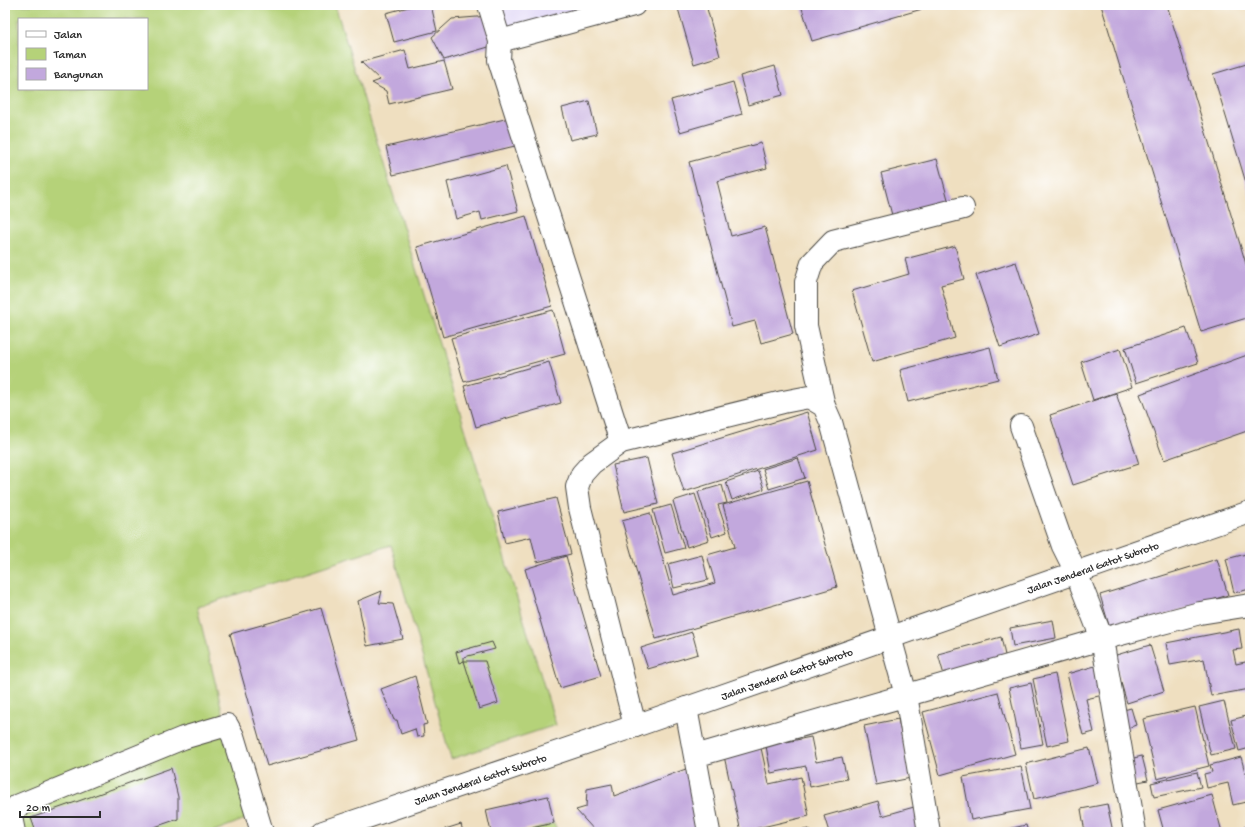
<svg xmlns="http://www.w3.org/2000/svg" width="1255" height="837" font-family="'Gochi Hand',sans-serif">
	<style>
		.built { fill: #dfd5f5 }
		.green { fill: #b5d279; stroke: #707e52; fill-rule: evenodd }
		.building { fill: #c2a8dd }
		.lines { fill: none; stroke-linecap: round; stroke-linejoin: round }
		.minor-casing { stroke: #484641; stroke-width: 24 }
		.highway-casing { stroke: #484641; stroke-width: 24 }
		.minor { stroke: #fff; stroke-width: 22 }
		.highway { stroke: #fff; stroke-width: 22 }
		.labels { text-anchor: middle; stroke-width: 4; stroke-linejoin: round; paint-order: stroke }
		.street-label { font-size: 11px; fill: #2b2b2b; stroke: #fff }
	</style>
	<rect width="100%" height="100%" fill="#fff"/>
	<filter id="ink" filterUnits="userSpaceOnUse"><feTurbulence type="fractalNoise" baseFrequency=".025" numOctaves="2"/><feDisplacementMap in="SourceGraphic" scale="8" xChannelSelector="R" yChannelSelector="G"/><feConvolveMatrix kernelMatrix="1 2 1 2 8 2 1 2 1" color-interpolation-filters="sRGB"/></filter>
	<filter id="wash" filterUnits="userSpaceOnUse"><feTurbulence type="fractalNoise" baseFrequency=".012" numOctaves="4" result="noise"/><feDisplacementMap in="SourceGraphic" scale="16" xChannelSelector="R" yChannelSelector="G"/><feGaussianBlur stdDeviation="0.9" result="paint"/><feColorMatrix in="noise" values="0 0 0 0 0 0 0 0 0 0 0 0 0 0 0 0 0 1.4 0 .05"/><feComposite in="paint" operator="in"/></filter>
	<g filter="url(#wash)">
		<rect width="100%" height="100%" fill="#efdfc0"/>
		<path class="built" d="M 488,5 L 622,5 L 500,41 Z"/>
		<path class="green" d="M 5,5 L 335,5 L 556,725 L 451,759 L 391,545 L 197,607 L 248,818 L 212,832 L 5,832 ZM 19,19 L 147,19 L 147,89 L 19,89 Z
			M 554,823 L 558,832 L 528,832 Z"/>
		<g id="blocks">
			<path class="building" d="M 416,5 L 431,5 L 437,31 L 394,42 L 386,13 Z
				M 677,5 L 706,5 L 720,56 L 694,64 Z
				M 801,5 L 921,5 L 922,9 L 812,41 Z
				M 1101,5 L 1167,5 L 1250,277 L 1250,317 L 1201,332 Z
				M 489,16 L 492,46 L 444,60 L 432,37 L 452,19 Z
				M 405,50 L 410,69 L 444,61 L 452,89 L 389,104 L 386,91 L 372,83 L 380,80 L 361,62 Z
				M 1250,63 L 1250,196 L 1213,74 Z
				M 775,66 L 783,95 L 748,105 L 740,76 Z
				M 733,82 L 742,114 L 680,132 L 671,100 Z
				M 589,101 L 597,134 L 570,140 L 562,108 Z
				M 509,118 L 515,146 L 393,175 L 386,147 Z
				M 761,143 L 767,168 L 717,181 L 731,236 L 765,227 L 793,334 L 761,343 L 755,321 L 732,327 L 689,162 Z
				M 937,159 L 949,203 L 893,219 L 881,173 Z
				M 506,166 L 518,211 L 482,220 L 480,212 L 456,219 L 447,182 Z
				M 526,216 L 552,306 L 443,337 L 417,247 Z
				M 955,246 L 964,279 L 941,285 L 955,338 L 872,362 L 852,291 L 909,274 L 905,259 Z
				M 1016,262 L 1039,334 L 1000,347 L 976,275 Z
				M 553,310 L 565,354 L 464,382 L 451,338 Z
				M 1186,328 L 1198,363 L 1136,383 L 1125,348 Z
				M 990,347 L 998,379 L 908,402 L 900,370 Z
				M 1120,349 L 1132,387 L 1093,400 L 1081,362 Z
				M 1250,354 L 1250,430 L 1164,460 L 1140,394 Z
				M 549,362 L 561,403 L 476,427 L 464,386 Z
				M 1116,393 L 1139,464 L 1073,485 L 1050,415 Z
				M 807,412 L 818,450 L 684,492 L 672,453 Z
				M 647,458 L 658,504 L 624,512 L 613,465 Z
				M 798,458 L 805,478 L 769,489 L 763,469 Z
				M 758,471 L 764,489 L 732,500 L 726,482 Z
				M 807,481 L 837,587 L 656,639 L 622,521 L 650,513 L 673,595 L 715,583 L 707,555 L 735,547 L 723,505 Z
				M 722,485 L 727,503 L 718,505 L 727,532 L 712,537 L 698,492 Z
				M 695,494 L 709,540 L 687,547 L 673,501 Z
				M 556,498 L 571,554 L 537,562 L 531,537 L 505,543 L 498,512 Z
				M 671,505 L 684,548 L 665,553 L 653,510 Z
				M 1250,553 L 1250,589 L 1234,593 L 1226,559 Z
				M 702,555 L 708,580 L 674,588 L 668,564 Z
				M 566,556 L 601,676 L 560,688 L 525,569 Z
				M 1217,559 L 1228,595 L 1111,632 L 1100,595 Z
				M 382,591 L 379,603 L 393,604 L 403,639 L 367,646 L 358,601 Z
				M 321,608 L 359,740 L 267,766 L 230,634 Z
				M 1053,620 L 1056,638 L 1013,646 L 1010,628 Z
				M 1239,629 L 1242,649 L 1233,650 L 1236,664 L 1250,661 L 1250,689 L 1211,696 L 1204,659 L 1170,665 L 1166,643 Z
				M 692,632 L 698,654 L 648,669 L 641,648 Z
				M 1001,637 L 1006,660 L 944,675 L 938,654 Z
				M 492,642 L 495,649 L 464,657 L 464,661 L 459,663 L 456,652 Z
				M 1150,645 L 1164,691 L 1127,703 L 1113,656 Z
				M 464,661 L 485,661 L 498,703 L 479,709 Z
				M 1095,666 L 1103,695 L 1086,699 L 1094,732 L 1083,735 L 1067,674 Z
				M 1055,674 L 1069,741 L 1047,746 L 1033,679 Z
				M 415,676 L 427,724 L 423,725 L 424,736 L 417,737 L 415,729 L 401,734 L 397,720 L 394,720 L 381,689 Z
				M 1031,683 L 1043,744 L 1021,748 L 1009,688 Z
				M 998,692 L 1015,754 L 940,775 L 923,712 Z
				M 1224,701 L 1236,749 L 1211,755 L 1199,707 Z
				M 1195,707 L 1209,766 L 1157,779 L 1143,719 Z
				M 1131,708 L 1136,725 L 1125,729 L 1120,711 Z
				M 1250,715 L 1250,748 L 1239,751 L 1231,720 Z
				M 898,719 L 911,778 L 876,785 L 864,726 Z
				M 811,737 L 816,762 L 842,757 L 847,779 L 810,787 L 806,766 L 771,773 L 766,746 Z
				M 761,748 L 769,784 L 801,777 L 809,816 L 741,832 L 724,756 Z
				M 1089,748 L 1098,783 L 1034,799 L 1026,764 Z
				M 1142,756 L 1148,780 L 1133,783 L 1130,759 Z
				M 1241,757 L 1250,792 L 1250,801 L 1233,805 L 1228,783 L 1207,788 L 1204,774 L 1212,772 L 1210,765 Z
				M 1021,766 L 1030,809 L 971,820 L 963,777 Z
				M 691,767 L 698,832 L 596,832 L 576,810 L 586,807 L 587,789 L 612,784 L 614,796 Z
				M 171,768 L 178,797 L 178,819 L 140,832 L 36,832 L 31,818 Z
				M 1197,772 L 1201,787 L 1154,797 L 1151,783 Z
				M 1212,795 L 1222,832 L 1164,832 L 1158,810 Z
				M 548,796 L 554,823 L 514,832 L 491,832 L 486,810 Z
				M 878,801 L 882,816 L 914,807 L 921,832 L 829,832 L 824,816 Z
				M 1107,804 L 1113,832 L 1085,832 L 1081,809 Z
				M 461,824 L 463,832 L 436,832 Z
				M 1026,825 L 1028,832 L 1000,832 L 1000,831 Z
				M 1250,826 L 1250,832 L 1246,832 L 1244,827 Z
				M 809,829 L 810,832 L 796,832 L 796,831 Z"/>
		</g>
	</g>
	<g filter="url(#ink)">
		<use href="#blocks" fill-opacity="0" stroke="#484641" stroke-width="1"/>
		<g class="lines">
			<defs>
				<path id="minor" d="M 489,5 L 500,41 L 499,60 L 621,442
					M 500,41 L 634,5
					M 824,406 L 806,326 L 806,282 L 812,263 L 833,241 L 963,208
					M 1021,426 L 1063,546 L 1076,572 L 1102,639 L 1135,832
					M 686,708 L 709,832
					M 635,726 L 580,508 L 577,487 L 582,474 L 592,463 L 621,442 L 783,402 L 809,397 L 824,406 L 831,422 L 906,695 L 929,832
					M 695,756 L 1102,639 L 1200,613 L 1250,605
					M 14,832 L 11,817 L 17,806 L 183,738 L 227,725 L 233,736 L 262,832"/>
				<g id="highway">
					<path id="s1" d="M 323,832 L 635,726 L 1250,512"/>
				</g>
			</defs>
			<use href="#minor" class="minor-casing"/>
			<use href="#highway" class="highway-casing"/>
			<use href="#minor" class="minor"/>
			<use href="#highway" class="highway"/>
		</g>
	</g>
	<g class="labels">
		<g class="street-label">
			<text dy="4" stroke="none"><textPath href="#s1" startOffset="814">Jalan Jenderal Gatot Subroto</textPath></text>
			<text dy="4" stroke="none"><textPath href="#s1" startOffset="490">Jalan Jenderal Gatot Subroto</textPath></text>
			<text dy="4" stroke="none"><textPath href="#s1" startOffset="166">Jalan Jenderal Gatot Subroto</textPath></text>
		</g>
	</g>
	<rect width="1255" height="837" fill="none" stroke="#fff" stroke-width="20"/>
	<rect x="18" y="18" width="130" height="72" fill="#ffffff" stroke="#aaaaaa"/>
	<rect x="26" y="31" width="20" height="6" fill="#ffffff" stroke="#aaaaaa"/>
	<text x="54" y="38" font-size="12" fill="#2b2b2b">Jalan</text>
	<rect x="26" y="48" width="20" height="12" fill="#b5d279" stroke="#aaaaaa"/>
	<text x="54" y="58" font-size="12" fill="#2b2b2b">Taman</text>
	<rect x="26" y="68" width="20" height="12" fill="#c2a8dd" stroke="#aaaaaa"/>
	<text x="54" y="78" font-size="12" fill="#2b2b2b">Bangunan</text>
	<path d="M20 811v6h80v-6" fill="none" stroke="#2b2b2b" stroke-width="2"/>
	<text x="26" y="811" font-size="12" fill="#2b2b2b" stroke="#ffffff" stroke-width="3" paint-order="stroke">20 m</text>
</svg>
